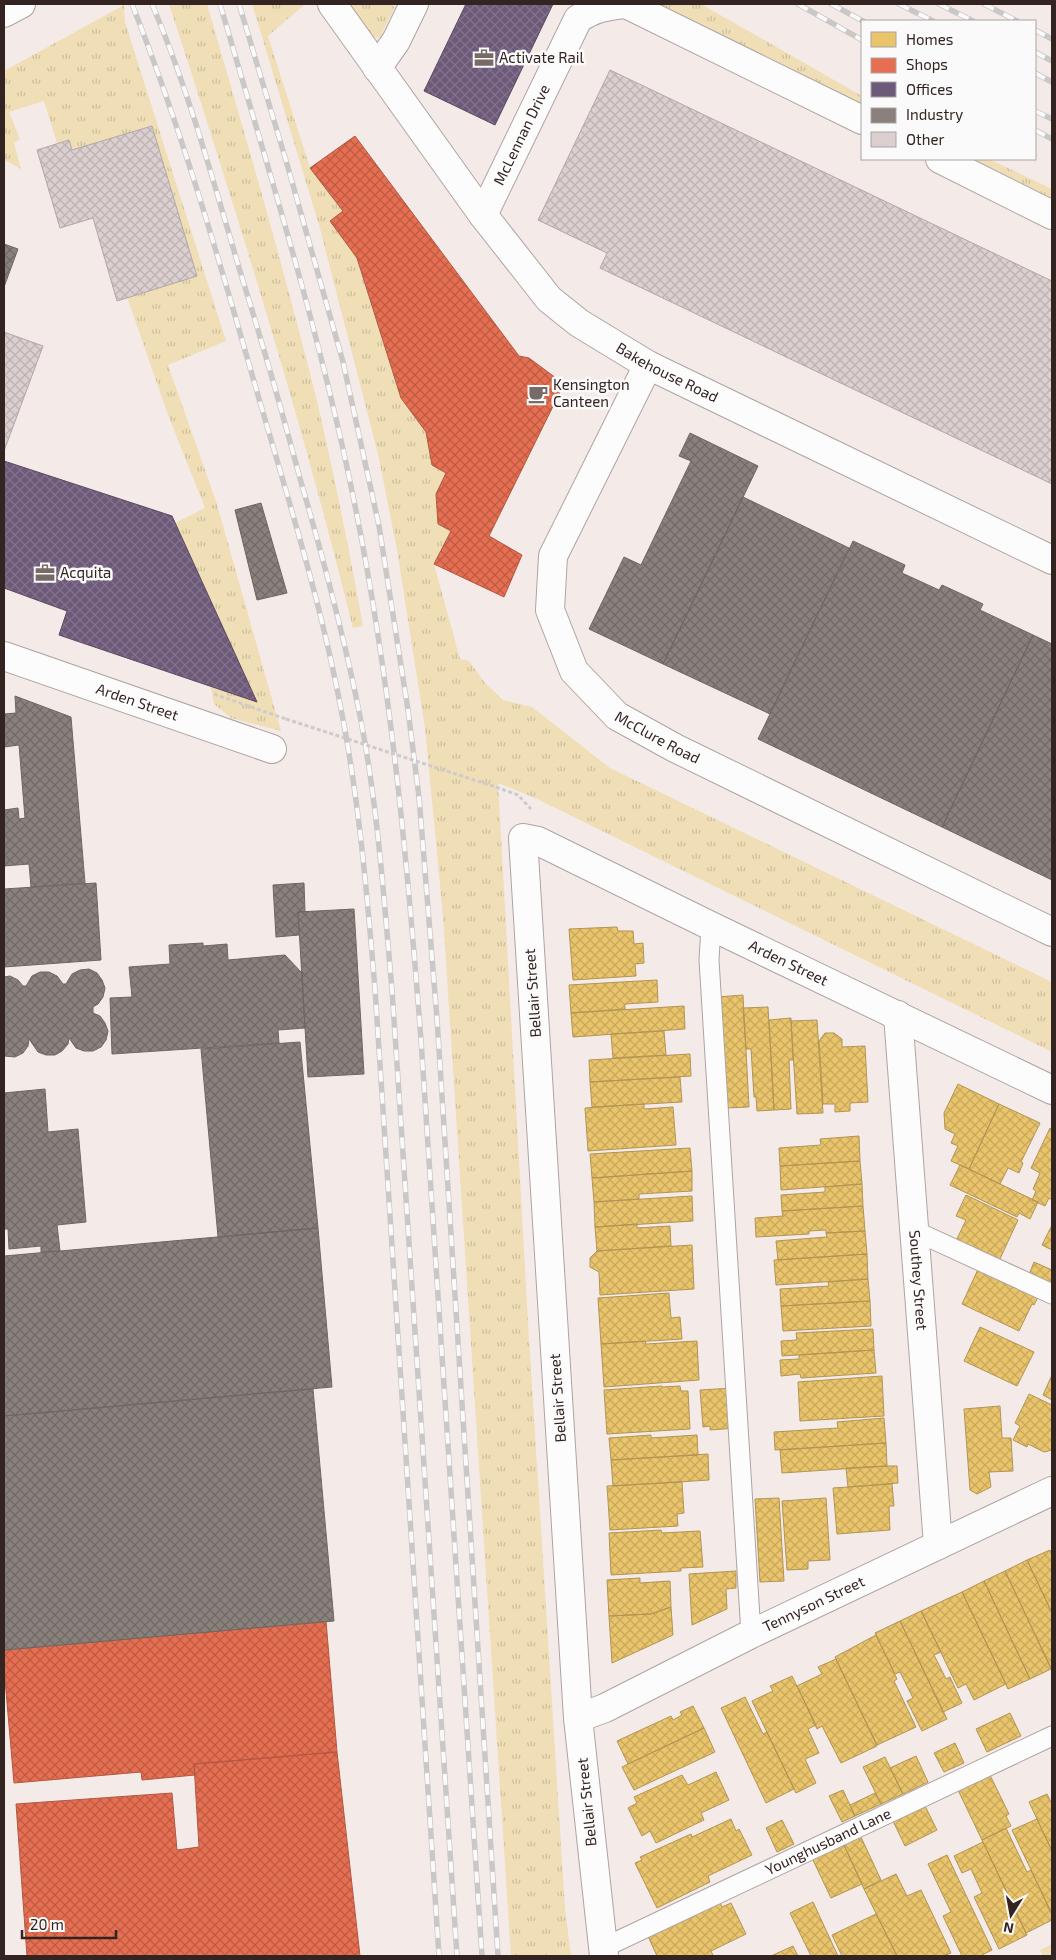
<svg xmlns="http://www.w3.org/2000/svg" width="1056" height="1960" font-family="'Exo 2',sans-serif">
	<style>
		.grass { fill: url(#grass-tufts) }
		.homes { fill: url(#homes-cross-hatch); stroke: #b29454 }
		.shops { fill: url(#shops-cross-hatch); stroke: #b15843 }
		.offices { fill: url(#offices-cross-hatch); stroke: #5c495f }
		.industry { fill: url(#industry-cross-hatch); stroke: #706561 }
		.building { fill: url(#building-cross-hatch); stroke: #b1a7a7 }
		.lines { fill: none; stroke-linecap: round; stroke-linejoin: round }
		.service-casing { stroke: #aea4a1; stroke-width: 21 }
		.minor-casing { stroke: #aea4a1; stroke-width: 30 }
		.tertiary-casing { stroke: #aea4a1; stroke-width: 30 }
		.path { stroke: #d0cbcb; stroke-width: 3; stroke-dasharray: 4 2.5; stroke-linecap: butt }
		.service { stroke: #fdfcfc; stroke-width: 19 }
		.minor { stroke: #fdfcfc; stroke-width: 28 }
		.tertiary { stroke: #fdfcfc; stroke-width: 28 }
		.rail-casing { stroke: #cac7c7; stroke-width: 5.5 }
		.rail { stroke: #fafafa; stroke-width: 4; stroke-dasharray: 11; stroke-linecap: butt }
		.path-bridge { stroke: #d0cbcb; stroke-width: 3; stroke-dasharray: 4 2.5; stroke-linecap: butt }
		.labels { text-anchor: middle; stroke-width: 5; stroke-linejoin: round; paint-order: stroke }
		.poi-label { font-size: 15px; fill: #332421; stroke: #fafafa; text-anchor: start }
		.street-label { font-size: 15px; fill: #332421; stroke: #fafafa }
	</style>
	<defs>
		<pattern id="grass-tufts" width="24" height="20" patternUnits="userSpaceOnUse" patternTransform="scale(1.25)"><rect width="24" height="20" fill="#efdeb6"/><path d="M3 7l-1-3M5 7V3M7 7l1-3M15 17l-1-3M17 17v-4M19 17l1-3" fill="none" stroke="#cdbe9c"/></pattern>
		<pattern id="homes-cross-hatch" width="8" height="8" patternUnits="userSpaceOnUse" patternTransform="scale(1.25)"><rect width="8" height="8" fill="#e9c46a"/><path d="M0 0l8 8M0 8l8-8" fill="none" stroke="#c8a85c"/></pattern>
		<pattern id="shops-cross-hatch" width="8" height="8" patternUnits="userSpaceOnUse" patternTransform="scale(1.25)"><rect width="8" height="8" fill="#e76f51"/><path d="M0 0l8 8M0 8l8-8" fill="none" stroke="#bc5b43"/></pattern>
		<pattern id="offices-cross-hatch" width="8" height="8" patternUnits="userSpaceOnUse" patternTransform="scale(1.25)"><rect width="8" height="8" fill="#6d597a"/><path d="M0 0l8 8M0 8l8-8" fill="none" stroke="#82728a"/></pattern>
		<pattern id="industry-cross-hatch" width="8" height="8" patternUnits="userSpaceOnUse" patternTransform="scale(1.25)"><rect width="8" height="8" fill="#8a817c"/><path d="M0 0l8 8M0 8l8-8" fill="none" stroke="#716965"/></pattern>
		<pattern id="building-cross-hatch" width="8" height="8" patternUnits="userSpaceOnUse" patternTransform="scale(1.25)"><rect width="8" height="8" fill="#dbcfd0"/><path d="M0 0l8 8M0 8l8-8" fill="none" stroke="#bcb2b2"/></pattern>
	</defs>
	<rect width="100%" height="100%" fill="#f4ebe9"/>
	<path class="grass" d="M 169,4 L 207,4 C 245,134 283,265 316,397 C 334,473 349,549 363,626 L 353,628 C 301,417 236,210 169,4 Z
		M 252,4 L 301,4 L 303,6 L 268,36 L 310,168 L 343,211 L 401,398 L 426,432 L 432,465 L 446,473 L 436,494 L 438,524 L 451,531 L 434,564 L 460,659 L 469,661 L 485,683 L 503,700 L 532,707 L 610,768 L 1052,982 L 1052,1052 L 535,798 L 498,783 L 529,1339 L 565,1908 L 571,1956 L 511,1956 L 443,916 L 425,728 L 397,550 L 378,454 L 319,225 Z
		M 343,4 L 389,4 L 395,7 L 380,37 L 369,38 Z
		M 654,4 L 701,4 L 862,96 L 862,108 Z
		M 124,5 L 125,22 L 226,341 L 168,365 L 216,501 L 281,731 L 231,718 L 214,704 L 211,687 L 256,702 L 175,523 L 205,508 L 168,415 L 127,297 L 197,276 L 152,126 L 72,150 L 69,140 L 57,143 L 44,101 L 9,112 L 20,139 L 14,143 L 21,169 L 4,160 L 4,71 Z
		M 967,159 L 989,159 L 1052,189 L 1052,201 Z
		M 1052,1944 L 1052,1956 L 1043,1956 L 1040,1950 Z"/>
	<path class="homes" d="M 617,927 L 618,931 L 633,931 L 634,944 L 643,943 L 644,963 L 635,964 L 636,976 L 573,980 L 569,929 Z
		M 657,980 L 658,1002 L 625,1004 L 625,1009 L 571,1013 L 569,985 Z
		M 743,995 L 749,1107 L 725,1108 L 718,997 Z
		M 684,1006 L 685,1029 L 573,1037 L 571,1013 Z
		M 768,1007 L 774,1110 L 757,1111 L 756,1097 L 754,1097 L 751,1049 L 746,1049 L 743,1008 Z
		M 791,1018 L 793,1060 L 789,1060 L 791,1109 L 774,1110 L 769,1020 Z
		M 817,1020 L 823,1113 L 797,1114 L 791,1021 Z
		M 664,1031 L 666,1055 L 613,1058 L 611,1034 Z
		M 825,1033 L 834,1033 L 842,1039 L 842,1047 L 865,1046 L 868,1102 L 850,1103 L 850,1111 L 835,1112 L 835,1104 L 823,1104 L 819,1041 Z
		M 690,1054 L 691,1076 L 590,1082 L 589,1060 Z
		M 680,1077 L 682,1102 L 592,1107 L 590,1082 Z
		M 958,1084 L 999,1104 L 969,1169 L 951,1161 L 958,1146 L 951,1143 L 955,1134 L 945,1129 L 944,1113 Z
		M 644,1104 L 644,1109 L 673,1107 L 676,1145 L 588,1151 L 585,1108 Z
		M 999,1104 L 1040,1123 L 1021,1162 L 1023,1163 L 1019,1173 L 1008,1168 L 1000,1184 L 969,1169 Z
		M 1050,1128 L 1052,1130 L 1052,1200 L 1049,1198 L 1045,1206 L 1032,1200 L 1036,1191 L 1033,1189 L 1040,1173 L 1031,1168 Z
		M 859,1136 L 860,1161 L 780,1166 L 779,1148 L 821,1145 L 820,1139 Z
		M 690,1148 L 692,1171 L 592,1178 L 590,1154 Z
		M 860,1161 L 862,1184 L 781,1190 L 780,1166 Z
		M 960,1165 L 1038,1202 L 1030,1219 L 1019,1213 L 1017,1217 L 950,1185 Z
		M 692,1171 L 692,1191 L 639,1194 L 639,1199 L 594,1202 L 592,1178 Z
		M 862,1184 L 863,1206 L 782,1211 L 781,1195 L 825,1192 L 825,1187 Z
		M 966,1195 L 1018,1220 L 998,1263 L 955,1243 L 966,1220 L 956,1216 Z
		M 692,1196 L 693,1221 L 595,1227 L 594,1202 Z
		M 863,1206 L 865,1231 L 826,1233 L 826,1230 L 809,1231 L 809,1234 L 756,1237 L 755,1218 L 783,1216 L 782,1211 Z
		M 637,1224 L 637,1228 L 670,1226 L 671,1246 L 597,1251 L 595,1227 Z
		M 1052,1225 L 1052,1250 L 1042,1245 Z
		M 865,1231 L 867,1254 L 778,1260 L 776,1241 L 827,1237 L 826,1233 Z
		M 692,1245 L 694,1289 L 600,1295 L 599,1272 L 590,1267 L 590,1258 L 597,1251 Z
		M 867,1254 L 868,1279 L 776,1285 L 774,1260 Z
		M 1034,1262 L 1052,1270 L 1052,1280 L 1049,1287 L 1028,1277 Z
		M 980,1265 L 1040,1293 L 1034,1305 L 1032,1304 L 1019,1331 L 962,1304 Z
		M 868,1279 L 870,1301 L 781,1306 L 780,1289 L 829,1286 L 828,1282 Z
		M 669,1293 L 671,1318 L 680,1317 L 682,1339 L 601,1344 L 598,1298 Z
		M 870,1301 L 871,1326 L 783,1331 L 781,1306 Z
		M 980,1327 L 1034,1352 L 1017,1386 L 964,1361 Z
		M 873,1329 L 874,1350 L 782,1356 L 781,1341 L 797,1340 L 796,1333 Z
		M 645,1341 L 646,1344 L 697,1341 L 699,1380 L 604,1387 L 601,1344 Z
		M 874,1350 L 876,1373 L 801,1378 L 800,1374 L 781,1376 L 780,1360 L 799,1359 L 799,1355 Z
		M 1052,1375 L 1052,1400 L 1043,1395 Z
		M 882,1376 L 884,1416 L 800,1421 L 798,1382 Z
		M 662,1386 L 662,1387 L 680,1386 L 681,1391 L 688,1391 L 690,1429 L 607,1434 L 604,1390 Z
		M 733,1388 L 736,1428 L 710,1430 L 710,1426 L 703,1427 L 700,1390 Z
		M 1029,1394 L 1052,1405 L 1052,1450 L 1044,1452 L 1028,1444 L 1027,1447 L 1013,1440 L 1020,1426 L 1015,1423 Z
		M 1000,1406 L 1002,1438 L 1011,1438 L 1013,1471 L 989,1472 L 991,1487 L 977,1494 L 970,1490 L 964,1409 Z
		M 884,1418 L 886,1443 L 775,1450 L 774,1432 L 838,1428 L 837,1422 Z
		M 651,1435 L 651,1438 L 697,1435 L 698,1455 L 611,1460 L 609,1438 Z
		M 886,1443 L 887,1466 L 782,1473 L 780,1450 Z
		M 708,1454 L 709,1480 L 613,1486 L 611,1460 Z
		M 887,1466 L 897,1466 L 898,1483 L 848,1487 L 846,1468 Z
		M 682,1482 L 684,1513 L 677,1514 L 678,1526 L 610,1530 L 607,1486 Z
		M 892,1484 L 894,1506 L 889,1506 L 890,1530 L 837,1534 L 833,1488 Z
		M 779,1498 L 784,1581 L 760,1582 L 755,1499 Z
		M 826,1498 L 830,1560 L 808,1561 L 808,1569 L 787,1570 L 782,1501 Z
		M 661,1530 L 662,1533 L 700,1531 L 703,1567 L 681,1568 L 681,1571 L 611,1575 L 609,1533 Z
		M 1050,1550 L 1052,1556 L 1052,1613 L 1027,1560 Z
		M 1027,1560 L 1052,1613 L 1052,1670 L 1005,1571 Z
		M 736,1571 L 736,1588 L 726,1589 L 727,1609 L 692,1625 L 689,1574 Z
		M 1005,1571 L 1051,1669 L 1030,1679 L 984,1581 Z
		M 640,1578 L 640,1583 L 670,1581 L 671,1607 L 651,1614 L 609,1616 L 607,1580 Z
		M 984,1581 L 1030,1679 L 1008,1689 L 962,1592 Z
		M 962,1592 L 1006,1684 L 974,1700 L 966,1684 L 958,1688 L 921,1611 Z
		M 671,1607 L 673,1635 L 612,1663 L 609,1616 L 651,1614 Z
		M 921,1611 L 941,1652 L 934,1655 L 946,1679 L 950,1677 L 962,1703 L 943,1712 L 900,1621 Z
		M 900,1621 L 947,1719 L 922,1731 L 907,1701 L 913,1698 L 900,1672 L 895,1674 L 875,1633 Z
		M 876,1635 L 897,1679 L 894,1681 L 916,1727 L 877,1745 L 835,1657 Z
		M 836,1659 L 877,1746 L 841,1763 L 822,1726 L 817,1729 L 797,1686 L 822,1674 L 818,1667 Z
		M 792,1676 L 816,1725 L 808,1729 L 819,1753 L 805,1759 L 816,1783 L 796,1793 L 752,1701 L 773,1691 L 770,1686 Z
		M 745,1697 L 763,1734 L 767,1732 L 794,1789 L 766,1803 L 721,1708 Z
		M 693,1706 L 704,1728 L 628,1764 L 617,1741 L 671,1716 L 673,1720 L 682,1715 L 680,1712 Z
		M 1010,1713 L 1021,1736 L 987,1752 L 976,1729 Z
		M 704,1728 L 715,1752 L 634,1790 L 622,1767 Z
		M 955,1743 L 964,1763 L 944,1772 L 934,1753 Z
		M 916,1756 L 928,1782 L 903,1794 L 890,1768 Z
		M 885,1757 L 903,1794 L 881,1804 L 863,1767 Z
		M 716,1772 L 729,1800 L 701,1813 L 704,1820 L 656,1843 L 650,1831 L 642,1836 L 628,1808 L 637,1803 L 634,1797 L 682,1775 L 688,1785 Z
		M 989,1773 L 1009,1814 L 1006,1816 L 1011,1826 L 982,1840 L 957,1788 Z
		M 843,1790 L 855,1816 L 842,1822 L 829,1796 Z
		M 875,1793 L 881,1804 L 855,1816 L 850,1805 Z
		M 1047,1794 L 1052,1804 L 1052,1851 L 1029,1802 Z
		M 924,1804 L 937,1830 L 905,1846 L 892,1819 Z
		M 731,1819 L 736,1831 L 739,1829 L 752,1855 L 708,1876 L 710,1882 L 657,1908 L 635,1863 L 642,1860 L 640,1857 L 691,1834 L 692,1837 Z
		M 1037,1819 L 1052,1851 L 1052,1914 L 1012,1830 Z
		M 782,1820 L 794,1844 L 777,1852 L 766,1828 Z
		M 1006,1828 L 1027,1872 L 1031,1870 L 1052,1915 L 1052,1920 L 1026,1933 L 982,1840 Z
		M 860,1835 L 881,1880 L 864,1889 L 843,1843 Z
		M 983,1842 L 1027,1935 L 999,1949 L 974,1897 L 982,1893 L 971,1869 L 962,1873 L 954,1856 Z
		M 843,1843 L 862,1884 L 831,1898 L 812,1858 Z
		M 947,1855 L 992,1950 L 980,1956 L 962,1956 L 943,1916 L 951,1912 L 928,1864 Z
		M 896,1874 L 907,1896 L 921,1890 L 951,1953 L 943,1956 L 897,1956 L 864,1889 Z
		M 719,1900 L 722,1907 L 731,1903 L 746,1934 L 711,1951 L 713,1955 L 711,1956 L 657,1956 L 647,1934 Z
		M 813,1902 L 838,1956 L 811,1956 L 790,1913 Z
		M 876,1914 L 897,1956 L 842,1956 L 832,1935 Z
		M 793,1946 L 798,1956 L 771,1956 Z"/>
	<path class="shops" d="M 355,136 L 519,356 L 529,358 L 564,384 L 489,536 L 522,555 L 504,597 L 434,564 L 451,531 L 438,524 L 436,494 L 446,473 L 432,465 L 426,432 L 401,398 L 357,258 L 330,221 L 343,211 L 310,168 Z
		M 326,1621 L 337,1752 L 194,1764 L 195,1775 L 142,1780 L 141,1772 L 14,1783 L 4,1668 L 4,1650 Z
		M 337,1752 L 360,1956 L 27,1956 L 16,1804 L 172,1793 L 177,1850 L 199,1847 L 194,1764 Z"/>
	<path class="offices" d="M 466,4 L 553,4 L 495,125 L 424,91 Z
		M 4,461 L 172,516 L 257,702 L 59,635 L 67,611 L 4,588 Z"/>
	<path class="industry" d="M 4,244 L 18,249 L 4,287 Z
		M 690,433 L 758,466 L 663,664 L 589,629 L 624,557 L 641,565 L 691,461 L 679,456 Z
		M 743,497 L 849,548 L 770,714 L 663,664 Z
		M 261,503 L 287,593 L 257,600 L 235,510 Z
		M 853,541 L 905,565 L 902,573 L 939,590 L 942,585 L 983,604 L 980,610 L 1033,635 L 942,827 L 758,739 Z
		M 1033,635 L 1052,644 L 1052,880 L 942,827 Z
		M 15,696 L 71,717 L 85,883 L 31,887 L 29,864 L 4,866 L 4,810 L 18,808 L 19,819 L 25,818 L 19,745 L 4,747 L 4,714 L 16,713 Z
		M 96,883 L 101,960 L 4,967 L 4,889 Z
		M 304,883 L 305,912 L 298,912 L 299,935 L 276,937 L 273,885 Z
		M 354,909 L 364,1074 L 308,1077 L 298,912 Z
		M 203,943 L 203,946 L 227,944 L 228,960 L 285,955 L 302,973 L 305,1028 L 278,1030 L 279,1043 L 112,1054 L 110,998 L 132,997 L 129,967 L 170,964 L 169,945 Z
		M 89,969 L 97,973 L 102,980 L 105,988 L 103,997 L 98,1004 L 93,1007 L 93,1013 L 100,1016 L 105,1023 L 108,1031 L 106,1040 L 101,1047 L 93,1051 L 84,1051 L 76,1048 L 69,1038 L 68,1044 L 62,1051 L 55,1055 L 46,1055 L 38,1052 L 29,1039 L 28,1046 L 23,1053 L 15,1057 L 4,1056 L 4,977 L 10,976 L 18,980 L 23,986 L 26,986 L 32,976 L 40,972 L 49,972 L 57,976 L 63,984 L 66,984 L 72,974 L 80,970 Z
		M 300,1042 L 318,1228 L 218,1237 L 201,1049 Z
		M 45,1089 L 48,1132 L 78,1129 L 86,1222 L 57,1225 L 60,1251 L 41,1252 L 41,1246 L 9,1249 L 8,1229 L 4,1229 L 4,1093 Z
		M 318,1228 L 332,1387 L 4,1416 L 4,1256 Z
		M 313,1389 L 334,1621 L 4,1650 L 4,1416 Z"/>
	<path class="building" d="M 610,70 L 1052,281 L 1052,484 L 600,268 L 607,253 L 538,220 Z
		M 152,126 L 197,276 L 117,301 L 93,218 L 60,228 L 37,150 L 69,140 L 72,150 Z
		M 4,332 L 43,346 L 4,451 Z"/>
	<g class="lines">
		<defs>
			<g id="service">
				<path d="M 711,926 L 709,960 L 751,1634"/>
				<path d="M 913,1230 L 1052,1294"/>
				<path id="s1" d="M 603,1948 L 1052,1736"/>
			</g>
			<g id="minor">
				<path id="s2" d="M 332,4 L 483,215 L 549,299 L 579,323 L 648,365 L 1052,560"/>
				<path d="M 626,4 L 862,120"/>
				<path d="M 377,68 L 396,41 L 414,4"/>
				<path d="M 940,159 L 1052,215"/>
				<path id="s3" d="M 483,215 L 578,19 C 594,8 606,6 625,4"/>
				<path id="s4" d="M 648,365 L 553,556 L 550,610 L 574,671 L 617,716 L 675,748 L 1052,932"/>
				<path id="s5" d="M 4,656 L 272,749"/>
				<path id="s6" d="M 898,1015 L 938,1545"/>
				<path id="s7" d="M 578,1718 L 605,1708 L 751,1634 L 1052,1491"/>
				<path id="s8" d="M 604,1956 L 578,1718 L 523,838 L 538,841 L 711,926 L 1052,1090"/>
			</g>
			<path id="tertiary" d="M 4,13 L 21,4"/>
		</defs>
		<use href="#service" class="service-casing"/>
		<use href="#minor" class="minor-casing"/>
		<use href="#tertiary" class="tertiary-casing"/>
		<path class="path" d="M 214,694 L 286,719
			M 496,787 L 518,795 L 531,809"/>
		<use href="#service" class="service"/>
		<use href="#minor" class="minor"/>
		<use href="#tertiary" class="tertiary"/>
		<defs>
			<path id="rail" d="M 132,4 C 180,126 217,252 253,378 C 284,486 319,594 340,704 C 359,798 367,894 375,989 L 439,1956
				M 152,4 C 190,93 215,188 243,281 C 264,348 283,415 301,482 C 324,561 345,640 361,721 C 378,809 384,900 392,990 L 457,1956
				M 220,4 C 267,165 318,326 352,491 C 390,673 407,856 421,1040 L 482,1956
				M 239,4 L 287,164 L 343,362 L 379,526 L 408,710 L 419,797 L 437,1019 L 498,1956
				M 798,4 L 862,40
				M 831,4 L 863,21
				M 899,4 L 933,21
				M 939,4 L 973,21
				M 984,4 L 1017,21
				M 1035,30 L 1052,39
				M 1035,52 L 1052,61
				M 1035,73 L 1052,82
				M 1035,111 L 1052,119
				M 1035,130 L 1052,139"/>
		</defs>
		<use href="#rail" class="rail-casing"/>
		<use href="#rail" class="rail"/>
		<path class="path-bridge" d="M 286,719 L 496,787"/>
	</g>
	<defs>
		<symbol id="office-bare" viewBox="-9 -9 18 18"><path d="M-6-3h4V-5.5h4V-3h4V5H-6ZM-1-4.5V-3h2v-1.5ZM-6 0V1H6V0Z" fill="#776a67" stroke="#fafafa" stroke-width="2.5" paint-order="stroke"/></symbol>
		<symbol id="cafe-bare" viewBox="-9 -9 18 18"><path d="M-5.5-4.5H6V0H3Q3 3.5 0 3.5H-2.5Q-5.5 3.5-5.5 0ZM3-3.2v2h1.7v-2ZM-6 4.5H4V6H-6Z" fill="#776a67" stroke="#fafafa" stroke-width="2.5" paint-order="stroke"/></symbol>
	</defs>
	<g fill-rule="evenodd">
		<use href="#office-bare" x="470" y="44" width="28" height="28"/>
		<use href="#cafe-bare" x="524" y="380" width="28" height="28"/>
		<use href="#office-bare" x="31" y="559" width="28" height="28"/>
	</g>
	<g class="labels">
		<g class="poi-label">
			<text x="499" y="63">Activate Rail</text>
			<text x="553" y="390">Kensington<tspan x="553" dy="17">Canteen</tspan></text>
			<text x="60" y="578">Acquita</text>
		</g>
		<g class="street-label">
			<text dy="5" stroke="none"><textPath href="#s3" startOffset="89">McLennan Drive</textPath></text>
			<text dy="5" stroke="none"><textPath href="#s2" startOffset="506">Bakehouse Road</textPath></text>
			<text dy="5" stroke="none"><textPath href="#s5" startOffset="141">Arden Street</textPath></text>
			<text dy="5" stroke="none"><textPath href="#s4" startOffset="441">McClure Road</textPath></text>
			<text dy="5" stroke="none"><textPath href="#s8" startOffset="1415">Arden Street</textPath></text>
			<text transform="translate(533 993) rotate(-94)" y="5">Bellair Street</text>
			<text dy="5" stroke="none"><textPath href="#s6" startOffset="266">Southey Street</textPath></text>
			<text transform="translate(558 1398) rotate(-94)" y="5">Bellair Street</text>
			<text dy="5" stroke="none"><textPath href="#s7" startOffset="262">Tennyson Street</textPath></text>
			<text transform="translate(587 1802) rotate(-96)" y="5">Bellair Street</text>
			<text dy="5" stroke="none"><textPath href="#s1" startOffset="249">Younghusband Lane</textPath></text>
		</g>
	</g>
	<rect width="1056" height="1960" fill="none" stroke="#332421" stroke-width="10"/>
	<rect x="861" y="20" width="175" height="140" fill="#fafafa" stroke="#aaa4a3"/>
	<rect x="871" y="32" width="25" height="15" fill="#e9c46a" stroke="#aaa4a3"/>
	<text x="906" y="45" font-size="15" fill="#332421">Homes</text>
	<rect x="871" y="58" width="25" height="15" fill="#e76f51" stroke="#aaa4a3"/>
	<text x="906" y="70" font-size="15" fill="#332421">Shops</text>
	<rect x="871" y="82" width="25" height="15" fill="#6d597a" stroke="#aaa4a3"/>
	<text x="906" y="95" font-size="15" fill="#332421">Offices</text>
	<rect x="871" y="108" width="25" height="15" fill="#8a817c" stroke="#aaa4a3"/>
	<text x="906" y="120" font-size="15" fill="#332421">Industry</text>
	<rect x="871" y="132" width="25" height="15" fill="#dbcfd0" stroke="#aaa4a3"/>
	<text x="906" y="145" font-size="15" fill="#332421">Other</text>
	<g transform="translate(1011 1915) rotate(191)" stroke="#fafafa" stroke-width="4" paint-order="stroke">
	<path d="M0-4L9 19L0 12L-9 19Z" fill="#332421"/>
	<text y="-8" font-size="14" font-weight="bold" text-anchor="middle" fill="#332421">N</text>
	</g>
	<path d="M22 1930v8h94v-8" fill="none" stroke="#332421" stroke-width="2.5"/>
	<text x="30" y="1930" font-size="15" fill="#332421" stroke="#fafafa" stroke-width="4" paint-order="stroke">20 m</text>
</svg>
